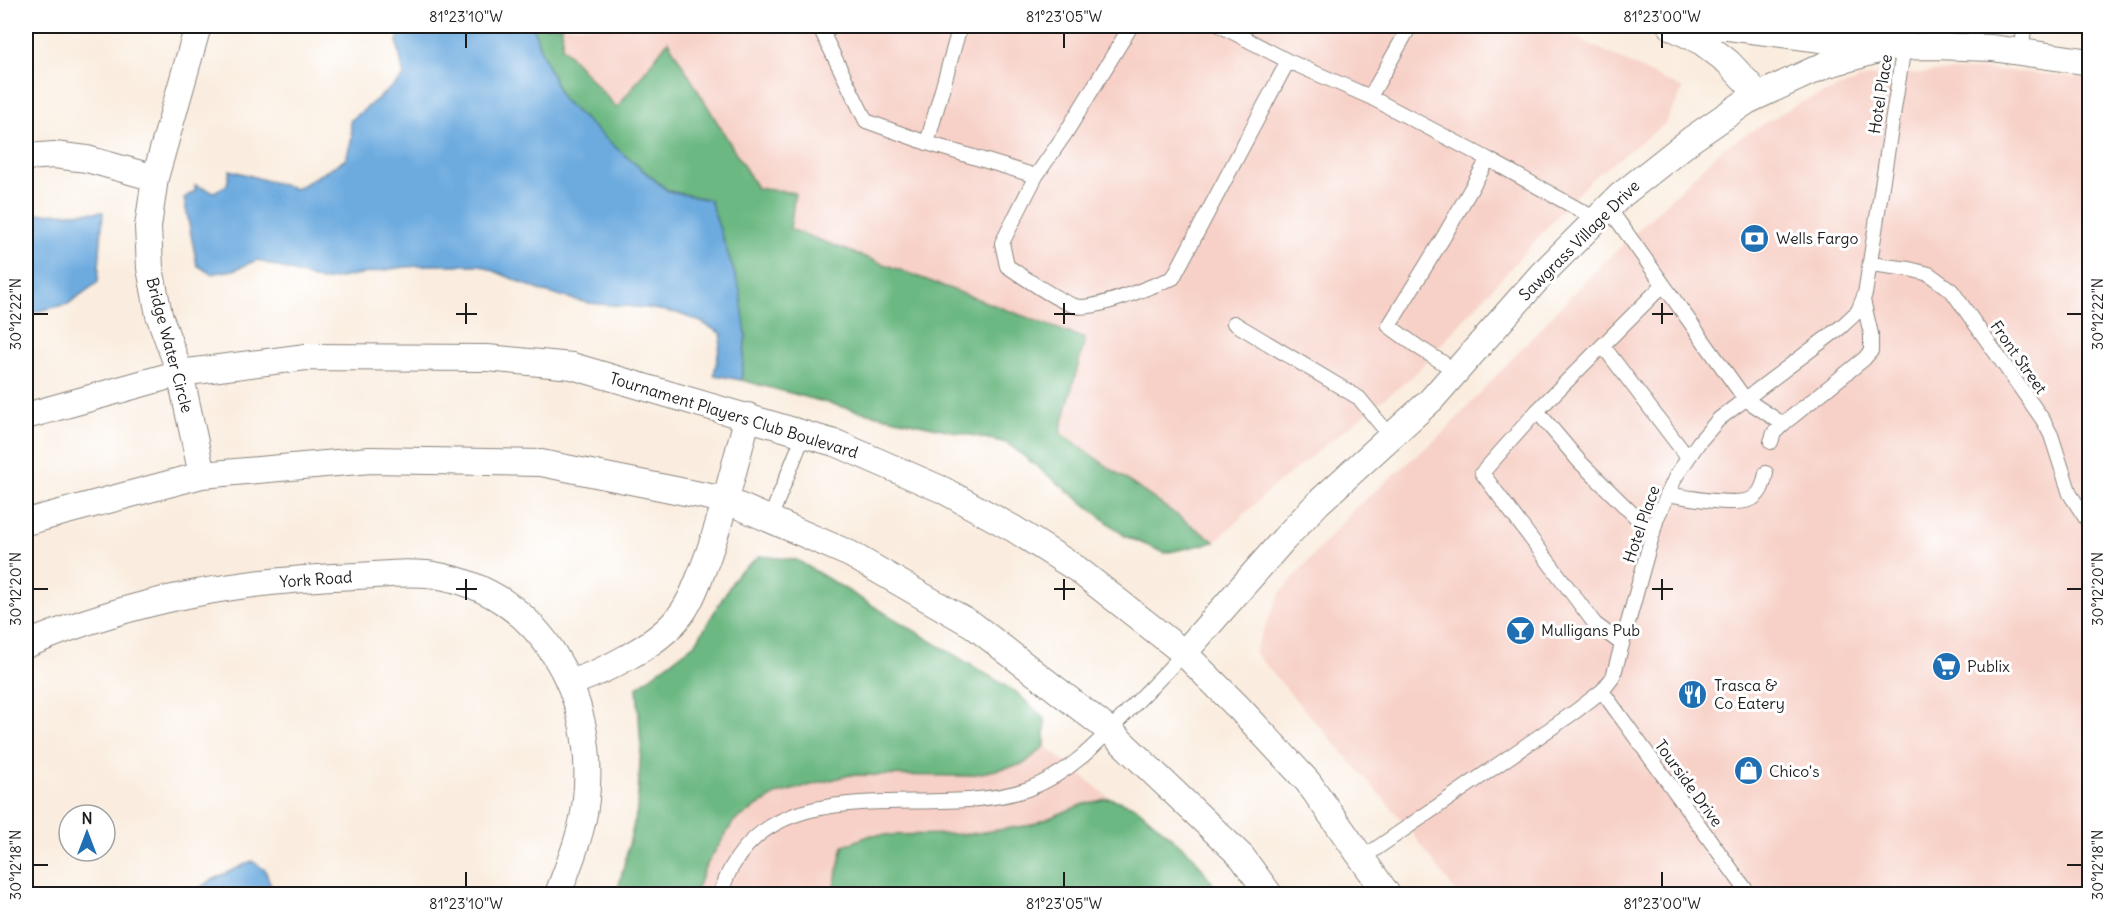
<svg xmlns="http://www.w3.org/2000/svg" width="2115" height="920" font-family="Delius,sans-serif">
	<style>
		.built { fill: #f7d1c7 }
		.forest { fill: #6cb882; stroke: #446a4f; stroke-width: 1.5 }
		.water { fill: #6dabdf; stroke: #44647e; stroke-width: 1.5 }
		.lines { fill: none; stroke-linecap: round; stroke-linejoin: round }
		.service-casing { stroke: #8b847e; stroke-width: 16 }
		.minor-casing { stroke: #8b847e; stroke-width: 28 }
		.service { stroke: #fff; stroke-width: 14 }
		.minor { stroke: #fff; stroke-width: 26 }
		.ticks { fill: none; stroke: #1c1c1c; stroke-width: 2 }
		.labels { text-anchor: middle; stroke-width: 6; stroke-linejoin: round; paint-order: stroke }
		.street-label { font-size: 16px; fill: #1c1c1c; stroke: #fff }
		.poi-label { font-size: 16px; fill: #1c1c1c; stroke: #fff; text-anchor: start }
		.neatline { fill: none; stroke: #1c1c1c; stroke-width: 2 }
		.ticks-label { font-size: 15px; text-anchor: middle; fill: #1c1c1c }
	</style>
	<rect width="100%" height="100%" fill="#fff"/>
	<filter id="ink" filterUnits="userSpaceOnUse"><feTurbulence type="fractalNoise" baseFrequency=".0167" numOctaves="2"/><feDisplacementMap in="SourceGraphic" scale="12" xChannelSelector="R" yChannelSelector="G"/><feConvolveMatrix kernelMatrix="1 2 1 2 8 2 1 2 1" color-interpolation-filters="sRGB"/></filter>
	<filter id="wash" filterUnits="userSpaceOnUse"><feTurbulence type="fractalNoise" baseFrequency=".008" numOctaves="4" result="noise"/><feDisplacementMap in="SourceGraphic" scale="24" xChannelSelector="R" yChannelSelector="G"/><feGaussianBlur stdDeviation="1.35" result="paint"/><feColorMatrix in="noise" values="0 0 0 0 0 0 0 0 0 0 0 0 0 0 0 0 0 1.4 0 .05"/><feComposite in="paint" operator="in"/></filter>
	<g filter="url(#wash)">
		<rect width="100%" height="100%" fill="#faeddf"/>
		<path class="built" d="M 562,26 L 1553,26 L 1683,89 L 1665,124 L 1590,180 L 1413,376 L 1274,486 L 1215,542 L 1060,433 L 1085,339 L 790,229 L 757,189 L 668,42 L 617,108 L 562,47 Z
			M 1984,69 L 2089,78 L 2089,894 L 1457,894 L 1408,827 L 1254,652 L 1280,593 L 1355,508 L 1443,433 L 1578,288 L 1723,148 L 1799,103 L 1870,76 Z
			M 1045,746 L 1110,798 L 1081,805 L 1032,825 L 970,834 L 871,835 L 843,846 L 834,886 L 837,894 L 695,894 L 705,867 L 734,821 L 777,794 L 850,775 L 967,776 L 1024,764 Z"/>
		<path class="forest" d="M 533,26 L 562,26 L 562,47 L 617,108 L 668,41 L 757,188 L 795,193 L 790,229 L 1085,339 L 1060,433 L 1215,542 L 1165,553 L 1125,536 L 1007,443 L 854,410 L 741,380 L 746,335 L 710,200 L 669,191 L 622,153 L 562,99 L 539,46 Z
			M 760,556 L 797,560 L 1016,692 L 1045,719 L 1045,746 L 1024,764 L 967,776 L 850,775 L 777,794 L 734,821 L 705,867 L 695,894 L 617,894 L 637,811 L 641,747 L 637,687 L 696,643 L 737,574 Z
			M 1110,798 L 1136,807 L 1194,857 L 1220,894 L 837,894 L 834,886 L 843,846 L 871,835 L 970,834 L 1032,825 L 1081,805 Z"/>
		<path class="water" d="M 402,26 L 533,26 L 539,46 L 562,99 L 622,153 L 668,191 L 710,200 L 740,290 L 746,335 L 741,380 L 714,375 L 722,334 L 701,322 L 677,313 L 647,308 L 588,303 L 544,292 L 480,265 L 429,265 L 397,268 L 322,281 L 257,260 L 234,270 L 211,274 L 197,265 L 184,198 L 195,191 L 195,185 L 214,192 L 227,185 L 230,170 L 296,189 L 346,159 L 352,138 L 350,121 L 404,77 L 397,41 Z
			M 103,212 L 98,282 L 68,304 L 26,314 L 26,214 Z
			M 252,861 L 265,870 L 274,894 L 190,894 L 212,880 Z"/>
	</g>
	<g filter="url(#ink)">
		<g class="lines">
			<defs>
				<path id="service" d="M 832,26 L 823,34 L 866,121 L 927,143 L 960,26
					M 1131,26 L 1065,134 L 1036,176 L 1002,243 L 1007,266 C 1025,278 1056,300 1075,306 C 1094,312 1153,285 1173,278 L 1288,61
					M 1221,26 L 1288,61 L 1370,97 L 1410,26
					M 2022,52 L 2024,26
					M 1370,97 L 1488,159 L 1596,219
					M 927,143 L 1036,176
					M 1608,207 L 1745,399 L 1783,424 L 1864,359 L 1871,351 L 1871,334 L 1863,300
					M 1870,264 L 1909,269 L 1929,274 L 1952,291 L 2043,420 L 2051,435 L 2070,494 L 2090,525
					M 1234,323 L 1359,398 L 1391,437
					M 1603,346 L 1688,458
					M 1456,371 L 1418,347 L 1389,326 L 1443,238 L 1488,159
					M 1537,411 L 1663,285
					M 1771,442 L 1774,433 L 1783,424
					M 1667,494 C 1687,497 1731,506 1749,500 C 1761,496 1764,483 1766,473
					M 770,519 L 804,434
					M 1622,644 L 1595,624 L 1482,473 L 1537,411 L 1579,461 L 1653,534
					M 1602,691 L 1749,894
					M 1361,859 L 1576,711 L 1603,690 L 1613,677 L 1657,518 L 1676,476 L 1699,442 L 1719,419 L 1841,327 L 1858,311 L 1865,294 L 1904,46
					M 720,894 C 724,885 727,874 733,865 C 789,768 937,821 1028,789 C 1069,774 1098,743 1127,712 C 1146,693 1165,673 1184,653"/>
				<path id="minor" d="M 1672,27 L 1728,27 L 1876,46
					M 1676,29 L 1702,42 L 1728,62 L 1759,95
					M 26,157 L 54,155 L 87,159 L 155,178 L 198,26
					M 155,178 L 148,227 L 150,268 L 159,315 L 180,373 L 202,475
					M 26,416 L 180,373 L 306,357 L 487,358 L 572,366 L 838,444 L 943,490 L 1014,529 L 1077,569 L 1184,653 L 1240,709 L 1308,782 L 1387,894
					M 26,522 L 202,475 L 370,460 L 541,463 L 725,500 L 850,554 L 973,625 L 1110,731 L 1242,857 L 1269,894
					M 26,645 C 134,599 240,580 357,576 C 382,575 409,571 434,575 C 542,592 597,697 586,799 C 583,832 569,864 558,894
					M 1184,653 L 1284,539 L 1318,503 L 1431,400 L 1541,275 L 1620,196 L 1692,139 L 1747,101 L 1825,65 L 1889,47 L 1933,46 L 1992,48 L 2090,62
					M 570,683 C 603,672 656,646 678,618 C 690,604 696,586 703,569 C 722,520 734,467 748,416"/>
			</defs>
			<use href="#service" class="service-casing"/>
			<use href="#minor" class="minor-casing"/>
			<use href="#service" class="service"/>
			<use href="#minor" class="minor"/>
		</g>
	</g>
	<path class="ticks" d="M 466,33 L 466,48M 1064,33 L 1064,48M 1662,33 L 1662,48M 466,303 L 466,324M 1064,303 L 1064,324M 1662,303 L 1662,324M 33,314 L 48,314M 456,314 L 477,314M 1054,314 L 1075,314M 1652,314 L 1673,314M 2067,314 L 2082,314M 466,579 L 466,600M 1064,579 L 1064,600M 1662,579 L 1662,600M 33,589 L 48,589M 456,589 L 477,589M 1054,589 L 1075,589M 1652,589 L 1673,589M 2067,589 L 2082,589M 33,865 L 48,865M 2067,865 L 2082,865M 466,872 L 466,887M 1064,872 L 1064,887M 1662,872 L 1662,887"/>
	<defs>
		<symbol id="bank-disc" viewBox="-11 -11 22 22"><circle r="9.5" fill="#1f6fb2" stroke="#fff"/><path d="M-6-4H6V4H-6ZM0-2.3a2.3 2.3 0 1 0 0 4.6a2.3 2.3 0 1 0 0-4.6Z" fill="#fff"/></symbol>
		<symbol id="bar-disc" viewBox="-11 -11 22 22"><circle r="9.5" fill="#1f6fb2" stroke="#fff"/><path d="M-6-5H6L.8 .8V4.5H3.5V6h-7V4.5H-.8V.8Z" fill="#fff"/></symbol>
		<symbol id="supermarket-disc" viewBox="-11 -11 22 22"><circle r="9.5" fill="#1f6fb2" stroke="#fff"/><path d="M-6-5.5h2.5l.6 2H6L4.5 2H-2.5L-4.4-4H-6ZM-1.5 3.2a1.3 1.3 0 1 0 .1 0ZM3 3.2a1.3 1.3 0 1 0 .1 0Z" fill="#fff"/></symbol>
		<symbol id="restaurant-disc" viewBox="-11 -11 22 22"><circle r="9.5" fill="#1f6fb2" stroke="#fff"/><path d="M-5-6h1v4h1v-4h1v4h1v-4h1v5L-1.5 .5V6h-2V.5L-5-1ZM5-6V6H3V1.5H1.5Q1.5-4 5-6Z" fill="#fff"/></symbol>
		<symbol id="shop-disc" viewBox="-11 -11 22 22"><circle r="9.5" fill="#1f6fb2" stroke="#fff"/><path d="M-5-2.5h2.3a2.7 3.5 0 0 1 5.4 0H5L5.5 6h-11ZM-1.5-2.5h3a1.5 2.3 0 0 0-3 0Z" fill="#fff"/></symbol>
	</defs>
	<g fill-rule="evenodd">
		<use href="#bank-disc" x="1738" y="222" width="33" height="33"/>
		<use href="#bar-disc" x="1504" y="614" width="33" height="33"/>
		<use href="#supermarket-disc" x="1930" y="650" width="33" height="33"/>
		<use href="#restaurant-disc" x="1676" y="678" width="33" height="33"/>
		<use href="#shop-disc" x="1732" y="754" width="33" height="33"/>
	</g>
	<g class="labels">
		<g class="street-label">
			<text transform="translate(1880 94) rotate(-81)" y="6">Hotel Place</text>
			<text transform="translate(1579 240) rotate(-45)" y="6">Sawgrass Village Drive</text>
			<text transform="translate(170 345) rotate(75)" y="6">Bridge Water Circle</text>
			<text transform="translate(2019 357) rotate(55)" y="6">Front Street</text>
			<text transform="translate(734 415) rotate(17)" y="6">Tournament Players Club Boulevard</text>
			<text transform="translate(1641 524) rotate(-71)" y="6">Hotel Place</text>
			<text transform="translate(316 579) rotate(-4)" y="6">York Road</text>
			<text transform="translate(1689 783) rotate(54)" y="6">Tourside Drive</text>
		</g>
		<g class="poi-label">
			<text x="1776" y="244">Wells Fargo</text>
			<text x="1541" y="636">Mulligans Pub</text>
			<text x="1967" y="672">Publix</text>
			<text x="1714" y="691">Trasca &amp;<tspan x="1714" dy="18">Co Eatery</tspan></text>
			<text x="1769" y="777">Chico's</text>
		</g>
	</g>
	<rect width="2115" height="920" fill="none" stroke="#fff" stroke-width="66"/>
	<g transform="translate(87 833)"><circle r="28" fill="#ffffff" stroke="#a4a4a4" stroke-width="1.5"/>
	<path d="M0-4.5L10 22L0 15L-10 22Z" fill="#1f6fb2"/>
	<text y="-9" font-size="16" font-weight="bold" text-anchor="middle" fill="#1c1c1c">N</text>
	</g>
	<rect x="33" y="33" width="2049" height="854" class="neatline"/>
	<g class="ticks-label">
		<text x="466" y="22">81°23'10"W</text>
		<text x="1064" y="22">81°23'05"W</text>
		<text x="1662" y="22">81°23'00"W</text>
		<text transform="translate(16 314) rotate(-90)" y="5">30°12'22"N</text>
		<text transform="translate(2098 314) rotate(-90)" y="5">30°12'22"N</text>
		<text transform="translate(16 589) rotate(-90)" y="5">30°12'20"N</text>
		<text transform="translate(2098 589) rotate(-90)" y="5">30°12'20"N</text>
		<text transform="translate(16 865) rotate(-90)" y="5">30°12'18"N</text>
		<text transform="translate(2098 865) rotate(-90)" y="5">30°12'18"N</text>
		<text x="466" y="909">81°23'10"W</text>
		<text x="1064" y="909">81°23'05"W</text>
		<text x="1662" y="909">81°23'00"W</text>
	</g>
</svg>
